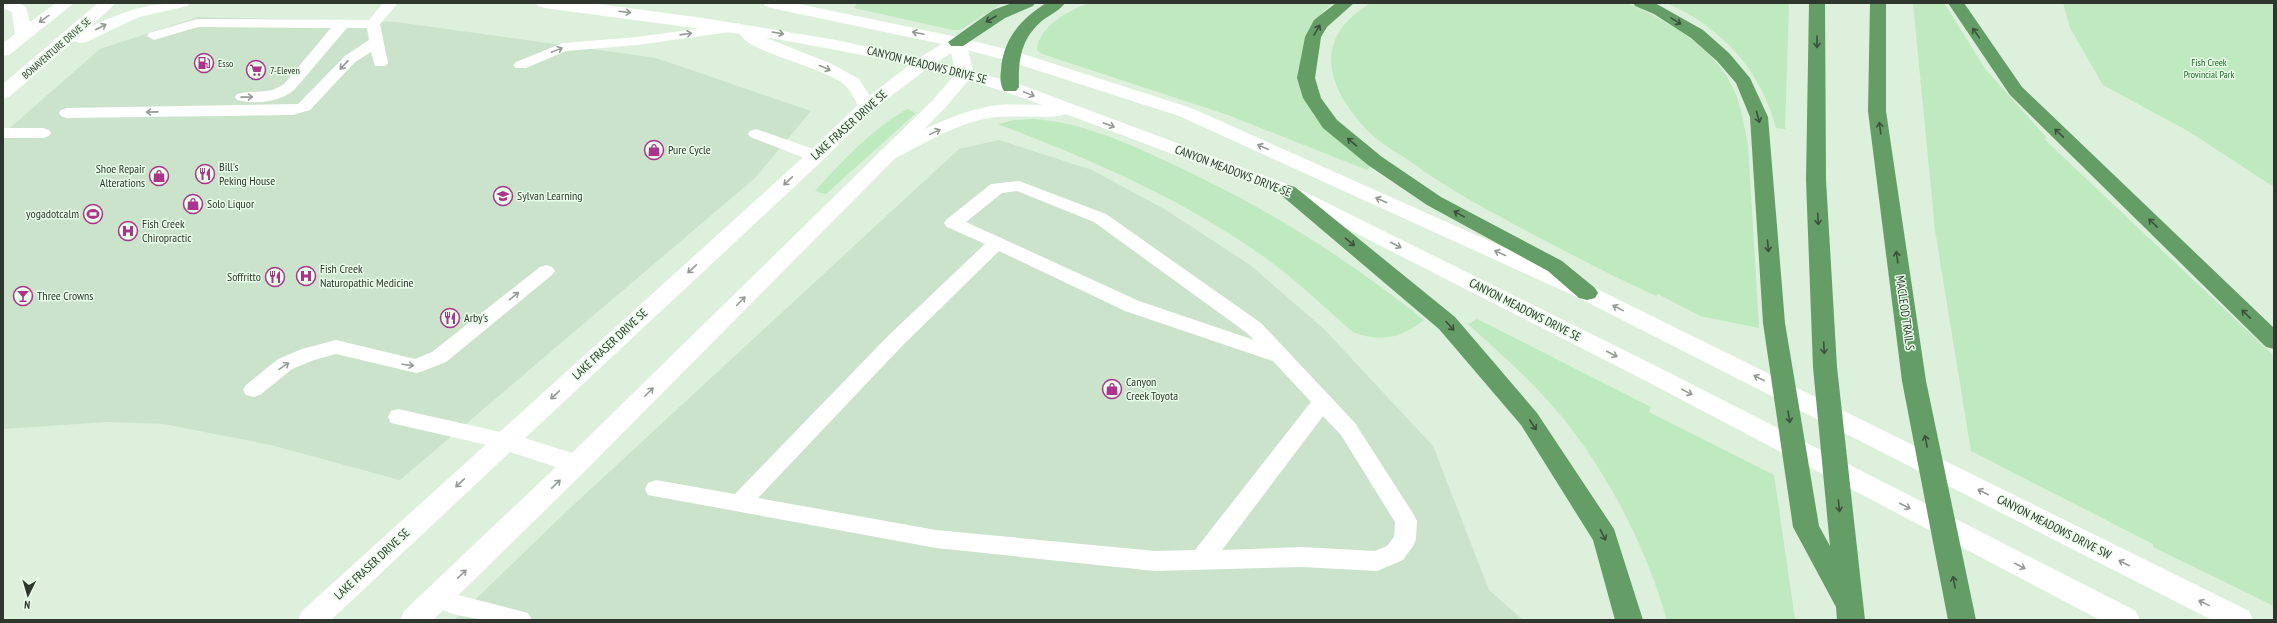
<svg xmlns="http://www.w3.org/2000/svg" width="2277" height="623" font-family="'PT Sans Narrow',sans-serif">
	<style>
		.built { fill: #cae3ca }
		.green { fill: #bfe9be }
		.lines { fill: none; stroke-linecap: round; stroke-linejoin: round }
		.lane { fill: #fff; fill-rule: evenodd }
		.street { fill: #fff; fill-rule: evenodd }
		.secondary { fill: #fff; fill-rule: evenodd }
		.highway { fill: #659d66; fill-rule: evenodd }
		.oneway { stroke: #969a96 }
		.oneway2 { stroke: #3c503c }
		.labels { text-anchor: middle; stroke-width: 3; stroke-linejoin: round; paint-order: stroke }
		.far-street-label { font-size: 10px; fill: #2e362e; stroke: #e9fee9 }
		.far-park-label { font-size: 10px; fill: #1a6320; stroke: #e9fee9 }
		.far-poi-label { font-size: 10px; fill: #2e362e; stroke: #e9fee9; text-anchor: start }
		.street-label { font-size: 12px; fill: #2e362e; stroke: #e9fee9 }
		.poi-label { font-size: 12px; fill: #2e362e; stroke: #e9fee9; text-anchor: start }
	</style>
	<rect width="100%" height="100%" fill="#dcf0db"/>
	<path class="built" d="M 198,17 L 396,22 L 656,58 L 811,111 L 755,178 L 400,480 L 271,445 L 164,424 L 107,422 L 3,429 L 3,134 L 100,49 Z
		M 999,140 L 1092,170 L 1166,210 L 1250,265 L 1324,329 L 1433,446 L 1489,590 L 1523,620 L 454,620 L 566,512 L 959,149 Z"/>
	<path class="green" d="M 857,3 L 1003,3 L 960,30 L 953,30 L 854,8 Z
		M 1090,3 L 1333,3 C 1303,26 1292,64 1309,98 C 1313,105 1321,111 1326,116 C 1342,132 1358,148 1374,164 L 1367,170 L 1228,115 L 1042,54 L 1037,50 C 1038,27 1070,9 1090,3 Z
		M 1371,3 L 1627,3 C 1664,19 1712,46 1731,84 C 1741,102 1744,125 1748,145 L 1759,328 L 1700,316 L 1658,294 L 1656,296 C 1615,277 1576,257 1536,236 C 1494,213 1450,191 1411,162 C 1398,153 1381,144 1369,132 C 1327,89 1310,39 1371,3 Z
		M 1667,3 L 1789,3 L 1785,129 L 1776,128 C 1761,70 1721,27 1667,3 Z
		M 1913,3 L 1944,3 L 1986,70 L 2047,138 L 2044,139 L 2274,356 L 2274,606 L 2153,547 L 2153,544 L 1971,451 L 1935,230 Z
		M 2063,3 L 2274,3 L 2274,187 L 2188,131 L 2103,85 L 2070,28 Z
		M 907,109 L 916,113 L 826,194 L 815,191 C 843,160 871,130 907,109 Z
		M 1033,119 C 1081,122 1127,143 1170,163 C 1263,206 1344,256 1424,320 C 1401,338 1380,343 1353,332 C 1327,310 1302,285 1275,265 C 1191,202 1095,161 998,124 L 1014,120 Z
		M 1477,319 L 1651,407 L 1649,412 L 1774,475 L 1795,620 L 1667,620 C 1644,539 1596,449 1537,389 C 1515,366 1491,345 1468,324 Z"/>
	<g class="lines">
		<path class="lane" d="M 383,3 L 398,3 L 380,24 L 388,63 L 385,66 L 375,66 L 371,52 L 355,62 L 310,110 L 293,115 L 67,118 L 61,116 L 59,113 L 61,110 L 67,108 L 298,104 L 345,56 L 369,40 L 367,28 L 347,28 L 294,90 C 279,102 257,105 237,100 L 235,97 L 237,94 C 256,89 267,96 284,84 L 331,28 L 198,27 L 154,40 L 147,36 L 149,33 L 197,19 L 369,20 Z
			M 739,23 L 746,27 L 744,30 L 637,45 L 566,51 L 526,68 L 516,68 L 513,65 L 516,62 L 563,43 L 637,37 Z
			M 3,128 L 43,128 L 49,130 L 51,133 L 49,136 L 43,138 L 3,138 Z
			M 756,129 L 822,152 L 824,156 L 822,160 L 810,160 L 750,137 L 748,134 L 750,131 Z
			M 1019,181 L 1106,214 L 1261,323 L 1355,423 L 1414,515 L 1417,521 L 1416,539 L 1413,546 L 1403,560 L 1377,571 L 1302,567 L 1155,571 L 936,548 L 648,495 L 645,489 L 648,483 L 656,480 L 735,494 L 888,336 L 985,244 L 947,227 L 944,223 L 947,219 L 991,184 ZM 1017,191 L 1094,222 L 1247,333 L 1254,340 L 1139,301 L 966,222 L 1002,193 ZM 999,251 L 1125,311 L 1273,361 L 1311,402 L 1195,550 L 1155,551 L 936,530 L 758,498 L 902,346 ZM 1323,416 L 1341,435 L 1395,522 L 1394,537 L 1387,546 L 1375,551 L 1302,547 L 1222,550 Z
			M 546,265 L 552,267 L 555,271 L 552,275 L 446,362 L 423,371 L 416,373 L 336,354 L 314,360 L 292,369 L 260,395 L 253,397 L 246,395 L 243,390 L 246,385 L 278,359 L 302,349 L 336,340 L 415,359 L 432,352 L 540,267 Z
			M 398,409 L 505,433 L 512,435 L 516,441 L 512,447 L 505,449 L 391,423 L 388,417 L 391,411 Z
			M 439,586 L 458,595 L 528,613 L 532,620 C 504,620 442,623 427,596 L 431,589 Z"/>
		<path class="street" d="M 957,37 L 963,38 L 966,42 L 974,74 L 945,108 L 585,471 L 433,620 L 400,620 L 404,611 L 556,467 L 510,452 L 331,620 L 298,620 L 302,611 L 809,152 L 861,102 L 916,60 L 951,38 ZM 951,53 L 956,73 L 933,100 L 572,453 L 525,438 L 823,160 L 873,110 L 928,68 Z"/>
		<path class="secondary" d="M 3,3 L 19,3 L 26,7 L 30,22 L 56,3 L 74,3 L 9,55 L 3,56 L 3,43 L 15,34 L 12,12 L 3,8 Z
			M 98,3 L 116,3 L 90,27 C 130,9 146,3 190,3 L 188,6 L 139,17 L 86,42 L 80,43 L 74,41 L 9,97 L 3,98 L 3,84 Z
			M 536,3 L 591,3 L 703,18 L 836,40 L 923,59 L 1016,83 L 1295,187 L 1660,368 L 2136,611 L 2140,620 L 2100,620 L 1644,380 L 1281,195 L 1066,114 C 1052,120 1009,114 990,118 C 957,123 923,144 894,159 L 887,161 L 880,159 L 877,155 L 880,151 C 914,134 949,115 986,107 C 1004,103 1023,105 1042,105 C 953,71 857,53 764,37 L 832,64 L 859,79 L 876,106 L 873,110 L 867,111 L 861,110 C 856,103 852,92 846,86 C 825,67 749,53 740,34 L 544,8 L 538,6 Z
			M 763,3 L 794,3 L 957,37 L 1017,52 L 1191,108 L 1595,288 L 2249,611 L 2253,620 L 2212,620 L 1579,298 L 1179,116 L 1005,60 L 956,47 L 771,8 L 765,6 Z"/>
		<path class="highway" d="M 1012,3 L 1035,3 L 1033,6 L 1005,18 L 963,46 L 951,46 L 948,42 L 993,10 Z
			M 1046,3 L 1065,3 C 1060,10 1050,15 1043,20 C 1021,38 1018,60 1019,87 L 1016,91 L 1004,91 C 1000,85 1000,77 1001,70 C 1003,39 1021,19 1046,3 Z
			M 1336,3 L 1354,3 L 1327,27 L 1321,37 L 1315,78 L 1321,98 L 1337,120 L 1382,157 L 1441,197 L 1562,261 L 1595,288 L 1598,293 L 1595,298 L 1587,300 L 1579,298 L 1548,271 L 1427,205 L 1368,165 L 1323,128 L 1303,98 L 1297,78 L 1305,37 L 1314,20 Z
			M 1633,3 L 1655,3 L 1703,30 L 1729,53 L 1750,78 L 1768,117 L 1785,323 L 1819,526 L 1830,546 L 1813,367 L 1806,180 L 1809,3 L 1825,3 L 1826,180 L 1837,367 L 1865,620 L 1837,620 L 1836,607 L 1793,527 L 1763,323 L 1750,117 L 1736,83 L 1717,61 L 1691,38 L 1654,14 L 1635,6 Z
			M 1870,3 L 1886,3 L 1886,111 L 1926,381 L 1976,620 L 1948,620 L 1902,381 L 1868,111 Z
			M 1948,3 L 1964,3 L 2022,87 L 2274,328 L 2274,349 L 2266,347 L 2010,95 Z
			M 1288,185 L 1295,187 L 1455,317 L 1537,413 L 1614,529 L 1643,620 L 1615,620 L 1593,540 L 1521,425 L 1439,329 L 1281,195 L 1278,191 L 1281,187 Z"/>
	</g>
	<defs><path id="oneway-shaft" d="M-6 0H5M1.5-3L5.5 0L1.5 3" fill="none" stroke-width="1.6" stroke-linecap="round" stroke-linejoin="round"/></defs>
	<g class="oneway">
		<use href="#oneway-shaft" transform="translate(625 12) rotate(7)"/>
		<use href="#oneway-shaft" transform="translate(44 19) rotate(144)"/>
		<use href="#oneway-shaft" transform="translate(101 27) rotate(-27)"/>
		<use href="#oneway-shaft" transform="translate(778 33) rotate(10)"/>
		<use href="#oneway-shaft" transform="translate(918 33) rotate(-168)"/>
		<use href="#oneway-shaft" transform="translate(686 34) rotate(-8)"/>
		<use href="#oneway-shaft" transform="translate(557 50) rotate(-22)"/>
		<use href="#oneway-shaft" transform="translate(344 65) rotate(133)"/>
		<use href="#oneway-shaft" transform="translate(825 68) rotate(24)"/>
		<use href="#oneway-shaft" transform="translate(1029 94) rotate(22)"/>
		<use href="#oneway-shaft" transform="translate(247 97) rotate(-1)"/>
		<use href="#oneway-shaft" transform="translate(152 112) rotate(179)"/>
		<use href="#oneway-shaft" transform="translate(1109 125) rotate(20)"/>
		<use href="#oneway-shaft" transform="translate(935 132) rotate(-25)"/>
		<use href="#oneway-shaft" transform="translate(1263 147) rotate(-156)"/>
		<use href="#oneway-shaft" transform="translate(788 181) rotate(137)"/>
		<use href="#oneway-shaft" transform="translate(1381 200) rotate(-156)"/>
		<use href="#oneway-shaft" transform="translate(1396 245) rotate(27)"/>
		<use href="#oneway-shaft" transform="translate(1500 253) rotate(-156)"/>
		<use href="#oneway-shaft" transform="translate(692 269) rotate(137)"/>
		<use href="#oneway-shaft" transform="translate(514 296) rotate(-39)"/>
		<use href="#oneway-shaft" transform="translate(741 301) rotate(-45)"/>
		<use href="#oneway-shaft" transform="translate(1618 308) rotate(-154)"/>
		<use href="#oneway-shaft" transform="translate(1612 354) rotate(27)"/>
		<use href="#oneway-shaft" transform="translate(408 365) rotate(7)"/>
		<use href="#oneway-shaft" transform="translate(284 366) rotate(-34)"/>
		<use href="#oneway-shaft" transform="translate(1759 378) rotate(-153)"/>
		<use href="#oneway-shaft" transform="translate(649 392) rotate(-45)"/>
		<use href="#oneway-shaft" transform="translate(1687 392) rotate(28)"/>
		<use href="#oneway-shaft" transform="translate(555 395) rotate(137)"/>
		<use href="#oneway-shaft" transform="translate(460 483) rotate(137)"/>
		<use href="#oneway-shaft" transform="translate(556 484) rotate(-44)"/>
		<use href="#oneway-shaft" transform="translate(1983 492) rotate(-153)"/>
		<use href="#oneway-shaft" transform="translate(1905 506) rotate(27)"/>
		<use href="#oneway-shaft" transform="translate(2124 563) rotate(-153)"/>
		<use href="#oneway-shaft" transform="translate(2020 566) rotate(27)"/>
		<use href="#oneway-shaft" transform="translate(462 574) rotate(-44)"/>
		<use href="#oneway-shaft" transform="translate(2204 603) rotate(-154)"/>
	</g>
	<g class="oneway2">
		<use href="#oneway-shaft" transform="translate(991 19) rotate(150)"/>
		<use href="#oneway-shaft" transform="translate(1676 21) rotate(32)"/>
		<use href="#oneway-shaft" transform="translate(1317 30) rotate(-60)"/>
		<use href="#oneway-shaft" transform="translate(1976 33) rotate(-125)"/>
		<use href="#oneway-shaft" transform="translate(1817 42) rotate(90)"/>
		<use href="#oneway-shaft" transform="translate(1758 117) rotate(75)"/>
		<use href="#oneway-shaft" transform="translate(1880 128) rotate(-98)"/>
		<use href="#oneway-shaft" transform="translate(2059 133) rotate(-136)"/>
		<use href="#oneway-shaft" transform="translate(1352 142) rotate(-140)"/>
		<use href="#oneway-shaft" transform="translate(1459 214) rotate(-151)"/>
		<use href="#oneway-shaft" transform="translate(1818 219) rotate(87)"/>
		<use href="#oneway-shaft" transform="translate(2153 223) rotate(-136)"/>
		<use href="#oneway-shaft" transform="translate(1350 242) rotate(40)"/>
		<use href="#oneway-shaft" transform="translate(1768 246) rotate(85)"/>
		<use href="#oneway-shaft" transform="translate(1897 257) rotate(-98)"/>
		<use href="#oneway-shaft" transform="translate(2246 314) rotate(-136)"/>
		<use href="#oneway-shaft" transform="translate(1450 326) rotate(48)"/>
		<use href="#oneway-shaft" transform="translate(1824 348) rotate(87)"/>
		<use href="#oneway-shaft" transform="translate(1789 417) rotate(81)"/>
		<use href="#oneway-shaft" transform="translate(1533 425) rotate(57)"/>
		<use href="#oneway-shaft" transform="translate(1926 441) rotate(-101)"/>
		<use href="#oneway-shaft" transform="translate(1839 506) rotate(84)"/>
		<use href="#oneway-shaft" transform="translate(1603 535) rotate(63)"/>
		<use href="#oneway-shaft" transform="translate(1954 582) rotate(-101)"/>
	</g>
	<defs>
		<symbol id="fuel-ring" viewBox="-11 -11 22 22"><circle r="9.5" fill="#e9fee9" stroke="#ab358d" stroke-width="1.5"/><path d="M-5.5-6h7V0h2V4h1.3V-2.5L3-4.5l.8-.8L6-3V5H2.5V1h-1V6h-7ZM-4.2-4.7v3.2H.2V-4.7Z" fill="#ab358d"/></symbol>
		<symbol id="supermarket-ring" viewBox="-11 -11 22 22"><circle r="9.5" fill="#e9fee9" stroke="#ab358d" stroke-width="1.5"/><path d="M-6-5.5h2.5l.6 2H6L4.5 2H-2.5L-4.4-4H-6ZM-1.5 3.2a1.3 1.3 0 1 0 .1 0ZM3 3.2a1.3 1.3 0 1 0 .1 0Z" fill="#ab358d"/></symbol>
		<symbol id="shop-ring" viewBox="-11 -11 22 22"><circle r="9.5" fill="#e9fee9" stroke="#ab358d" stroke-width="1.5"/><path d="M-5-2.5h2.3a2.7 3.5 0 0 1 5.4 0H5L5.5 6h-11ZM-1.5-2.5h3a1.5 2.3 0 0 0-3 0Z" fill="#ab358d"/></symbol>
		<symbol id="restaurant-ring" viewBox="-11 -11 22 22"><circle r="9.5" fill="#e9fee9" stroke="#ab358d" stroke-width="1.5"/><path d="M-5-6h1v4h1v-4h1v4h1v-4h1v5L-1.5 .5V6h-2V.5L-5-1ZM5-6V6H3V1.5H1.5Q1.5-4 5-6Z" fill="#ab358d"/></symbol>
		<symbol id="school-ring" viewBox="-11 -11 22 22"><circle r="9.5" fill="#e9fee9" stroke="#ab358d" stroke-width="1.5"/><path d="M0-5L7-2L0 1L-7-2ZM-4 1L0 2.5L4 1V4Q0 6-4 4Z" fill="#ab358d"/></symbol>
		<symbol id="stadium-ring" viewBox="-11 -11 22 22"><circle r="9.5" fill="#e9fee9" stroke="#ab358d" stroke-width="1.5"/><path d="M0-5a6.5 5 0 1 0 0 10a6.5 5 0 1 0 0-10ZM-3.5-1.8h7v3.6h-7Z" fill="#ab358d"/></symbol>
		<symbol id="hospital-ring" viewBox="-11 -11 22 22"><circle r="9.5" fill="#e9fee9" stroke="#ab358d" stroke-width="1.5"/><path d="M-5-5h3v3.5h4V-5h3V5h-3V1.5h-4V5h-3Z" fill="#ab358d"/></symbol>
		<symbol id="bar-ring" viewBox="-11 -11 22 22"><circle r="9.5" fill="#e9fee9" stroke="#ab358d" stroke-width="1.5"/><path d="M-6-5H6L.8 .8V4.5H3.5V6h-7V4.5H-.8V.8Z" fill="#ab358d"/></symbol>
	</defs>
	<g fill-rule="evenodd">
		<use href="#fuel-ring" x="193" y="52" width="22" height="22"/>
		<use href="#supermarket-ring" x="245" y="59" width="22" height="22"/>
		<use href="#shop-ring" x="643" y="139" width="22" height="22"/>
		<use href="#restaurant-ring" x="194" y="163" width="22" height="22"/>
		<use href="#shop-ring" x="148" y="165" width="22" height="22"/>
		<use href="#school-ring" x="492" y="185" width="22" height="22"/>
		<use href="#shop-ring" x="182" y="193" width="22" height="22"/>
		<use href="#stadium-ring" x="82" y="203" width="22" height="22"/>
		<use href="#hospital-ring" x="117" y="220" width="22" height="22"/>
		<use href="#hospital-ring" x="295" y="265" width="22" height="22"/>
		<use href="#restaurant-ring" x="264" y="266" width="22" height="22"/>
		<use href="#bar-ring" x="12" y="285" width="22" height="22"/>
		<use href="#restaurant-ring" x="439" y="307" width="22" height="22"/>
		<use href="#shop-ring" x="1101" y="378" width="22" height="22"/>
	</g>
	<g class="labels">
		<g class="far-street-label">
			<text transform="translate(56 48) rotate(-41)" y="4">BONAVENTURE DRIVE SE</text>
		</g>
		<g class="far-park-label">
			<text x="2209" y="66">Fish Creek<tspan x="2209" dy="12">Provincial Park</tspan></text>
		</g>
		<g class="far-poi-label">
			<text x="218" y="67">Esso</text>
			<text x="270" y="74">7-Eleven</text>
		</g>
		<g class="street-label">
			<text transform="translate(927 65) rotate(14)" y="4">CANYON MEADOWS DRIVE SE</text>
			<text transform="translate(849 125) rotate(-42)" y="4">LAKE FRASER DRIVE SE</text>
			<text transform="translate(1233 171) rotate(21)" y="4">CANYON MEADOWS DRIVE SE</text>
			<text transform="translate(1525 310) rotate(27)" y="4">CANYON MEADOWS DRIVE SE</text>
			<text transform="translate(1905 313) rotate(82)" y="4">MACLEOD TRAIL S</text>
			<text transform="translate(610 344) rotate(-43)" y="4">LAKE FRASER DRIVE SE</text>
			<text transform="translate(2054 527) rotate(27)" y="4">CANYON MEADOWS DRIVE SW</text>
			<text transform="translate(372 564) rotate(-43)" y="4">LAKE FRASER DRIVE SE</text>
		</g>
		<g class="poi-label">
			<text x="668" y="154">Pure Cycle</text>
			<text x="219" y="171">Bill's<tspan x="219" dy="14">Peking House</tspan></text>
			<text x="145" y="173" text-anchor="end">Shoe Repair<tspan x="145" dy="14">Alterations</tspan></text>
			<text x="517" y="200">Sylvan Learning</text>
			<text x="207" y="208">Solo Liquor</text>
			<text x="79" y="218" text-anchor="end">yogadotcalm</text>
			<text x="142" y="228">Fish Creek<tspan x="142" dy="14">Chiropractic</tspan></text>
			<text x="320" y="273">Fish Creek<tspan x="320" dy="14">Naturopathic Medicine</tspan></text>
			<text x="261" y="281" text-anchor="end">Soffritto</text>
			<text x="37" y="300">Three Crowns</text>
			<text x="464" y="322">Arby's</text>
			<text x="1126" y="386">Canyon<tspan x="1126" dy="14">Creek Toyota</tspan></text>
		</g>
	</g>
	<rect width="2277" height="623" fill="none" stroke="#2e362e" stroke-width="8"/>
	<g transform="translate(28 595) rotate(185)" stroke="#e9fee9" stroke-width="3" paint-order="stroke">
	<path d="M0-3L7 15L0 10L-7 15Z" fill="#2e362e"/>
	<text y="-6" font-size="11" font-weight="bold" text-anchor="middle" fill="#2e362e">N</text>
	</g>
</svg>
